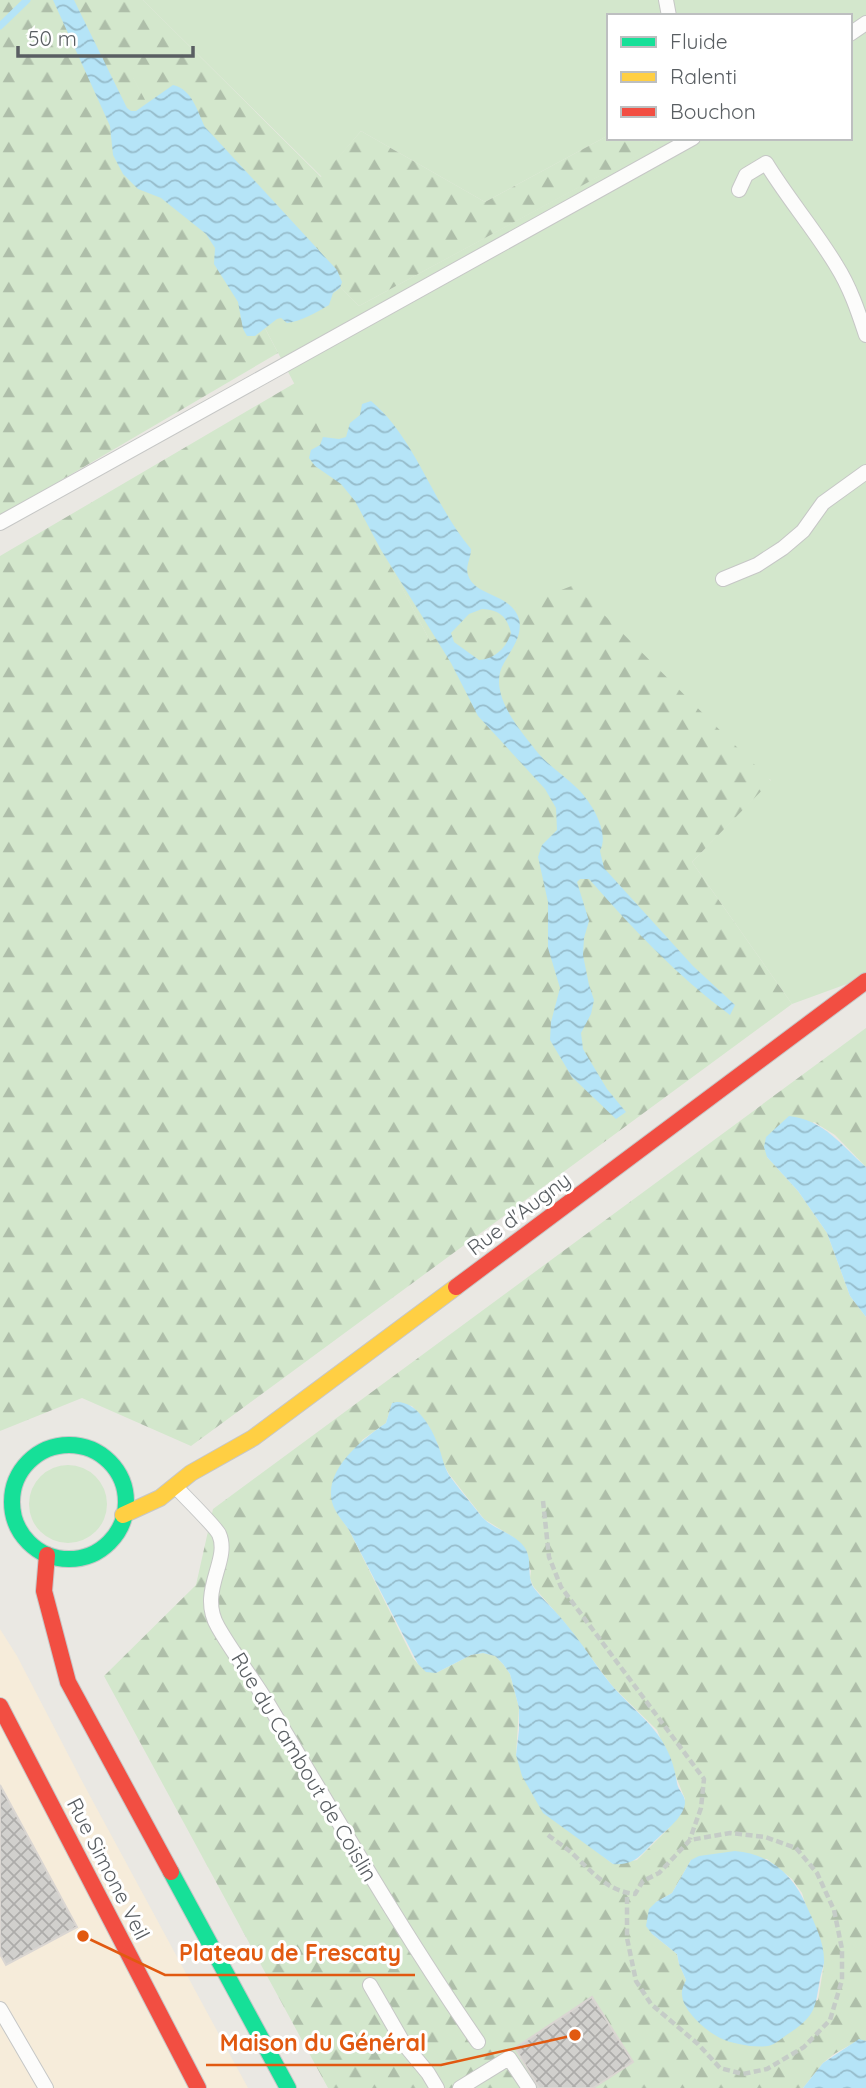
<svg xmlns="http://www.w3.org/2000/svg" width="866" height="2088" font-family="Quicksand,sans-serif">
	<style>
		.commercial { fill: #f6ecda }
		.grass { fill: #d3e7cc }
		.forest { fill: url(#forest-firs); fill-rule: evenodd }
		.water { fill: url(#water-waves); fill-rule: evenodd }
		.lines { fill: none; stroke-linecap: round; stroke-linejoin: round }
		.stream { stroke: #b5e4f7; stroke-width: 7 }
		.building { fill: url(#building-cross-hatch); stroke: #dad6d2; stroke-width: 2 }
		.lane-casing { stroke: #c6c7c6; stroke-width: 16 }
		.fast-casing { stroke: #c7c7c7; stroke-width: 18 }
		.slow-casing { stroke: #c7c7c7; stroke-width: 18 }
		.jam-casing { stroke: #c7c7c7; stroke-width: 18 }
		.path { stroke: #c5ccc7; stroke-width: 4.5; stroke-dasharray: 7 3.5; stroke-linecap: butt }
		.lane { stroke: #fcfcfb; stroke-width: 14 }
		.fast { stroke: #16e098; stroke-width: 16 }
		.slow { stroke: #ffcf43; stroke-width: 16 }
		.jam { stroke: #f24e42; stroke-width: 16 }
		.labels { text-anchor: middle; stroke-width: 6; stroke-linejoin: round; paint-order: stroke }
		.street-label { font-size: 21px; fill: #595e62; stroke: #fff }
		.leader { fill: none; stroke: #e15910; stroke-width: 2.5 }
		.callout-dot { fill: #e15910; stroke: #fff; stroke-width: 2.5 }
		.callout-label { font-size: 23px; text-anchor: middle; font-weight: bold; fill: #e15910; stroke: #fff; stroke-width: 6; stroke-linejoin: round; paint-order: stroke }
	</style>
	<defs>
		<pattern id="forest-firs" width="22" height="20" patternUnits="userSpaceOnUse" patternTransform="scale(1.75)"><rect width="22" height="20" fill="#d3e7cc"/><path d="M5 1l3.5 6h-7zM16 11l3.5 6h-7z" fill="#aebea9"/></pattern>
		<pattern id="water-waves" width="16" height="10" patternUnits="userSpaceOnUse" patternTransform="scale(1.75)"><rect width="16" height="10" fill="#b5e4f7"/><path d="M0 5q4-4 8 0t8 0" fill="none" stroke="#96bccb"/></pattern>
		<pattern id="building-cross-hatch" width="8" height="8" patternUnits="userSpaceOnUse" patternTransform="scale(1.75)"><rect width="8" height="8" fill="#d1d0cd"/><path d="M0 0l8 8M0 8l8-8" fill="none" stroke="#adacaa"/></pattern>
	</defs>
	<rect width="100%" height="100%" fill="#eae8e3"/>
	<path class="commercial" d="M 0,1629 L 17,1656 L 83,1783 L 248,2088 L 0,2088 Z"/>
	<path class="grass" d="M 143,0 L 866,0 L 866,977 L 792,1004 L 692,862 L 771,780 L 430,641 L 131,74 L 359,306 L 658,144 L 642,138 L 850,138 L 850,16 L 609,16 L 609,135 L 485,202 L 361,131 L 322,177 Z
		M29 1504a39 39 0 1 1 78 0a39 39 0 1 1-78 0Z"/>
	<path class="forest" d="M 0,0 L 143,0 L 321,177 L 361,131 L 485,202 L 609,135 L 609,138 L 642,138 L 659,144 L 359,306 L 133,77 L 278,353 L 0,516 Z
		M 295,383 L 430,641 L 574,585 L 771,781 L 692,862 L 792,1004 L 191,1446 L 82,1398 L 0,1431 L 0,556 Z
		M 866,1028 L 866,1167 L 835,1135 L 814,1122 L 767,1157 L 798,1191 L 827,1233 L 850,1296 L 866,1317 L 866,2041 L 859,2040 L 834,2054 L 823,2063 L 803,2088 L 328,2088 L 104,1676 L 196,1585 L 213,1509 ZM 392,1403 L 412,1406 L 428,1425 L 439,1447 L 440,1458 L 449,1474 L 484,1519 L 513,1537 L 531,1571 L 530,1578 L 533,1586 L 565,1623 L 613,1687 L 657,1730 L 685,1799 L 669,1828 L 637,1860 L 613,1864 L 569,1830 L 516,1755 L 519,1708 L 510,1674 L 503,1664 L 495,1656 L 483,1653 L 471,1655 L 436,1673 L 418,1664 L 413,1658 L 349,1530 L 336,1511 L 362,1440 L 386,1423 ZM 767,1859 L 792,1879 L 802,1893 L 824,1964 L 818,2000 L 721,2038 C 701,2024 675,2007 686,1980 L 679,1964 L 677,1954 L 652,1934 L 656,1902 L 672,1893 L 691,1860 Z"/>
	<path class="water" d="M 53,0 L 74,0 L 127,108 L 131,111 L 136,111 L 173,85 C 193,90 197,111 205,127 L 337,270 L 342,282 L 340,288 L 333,293 L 329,305 C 315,313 302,321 287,323 L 281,318 L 277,319 L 255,336 L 247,336 L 243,329 L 238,302 L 214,264 L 215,248 L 206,234 L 161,198 L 138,189 L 123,174 L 113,155 L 110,126 Z
		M 371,401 C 415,437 434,506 471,549 C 471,558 465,567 468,575 C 475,597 511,593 519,619 C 523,636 511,650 504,663 C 486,693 521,731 538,753 C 550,767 565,776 578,789 C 591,802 610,832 600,851 L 604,868 L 693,966 L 735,1005 L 730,1015 C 677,976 632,928 589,879 L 580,879 L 577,882 L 589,921 L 584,938 L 583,955 L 589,985 L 594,1000 L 591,1014 L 581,1033 L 583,1049 L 607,1089 L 626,1112 L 616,1119 L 572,1077 L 550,1040 L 551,1022 L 560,988 L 548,948 L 548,902 L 538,857 L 542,845 L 557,830 L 556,808 L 545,789 L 478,716 L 451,663 L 381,550 L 355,501 L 341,484 L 315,466 L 309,458 L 311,450 L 320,445 L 323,437 L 339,439 L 346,437 L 350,423 L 360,415 L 362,404 ZM 482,609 C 499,610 507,616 511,633 C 506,648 495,659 479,660 L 454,642 L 451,633 L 469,614 Z
		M 789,1116 C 824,1120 841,1145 866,1167 L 866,1317 L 850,1296 L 827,1233 L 798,1191 L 767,1157 L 764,1147 L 766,1137 Z
		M 397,1402 C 417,1402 432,1428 438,1445 C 442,1455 443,1465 449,1475 C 459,1489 471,1503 482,1517 C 494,1530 515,1533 525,1548 C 533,1561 526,1576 534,1588 C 544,1601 556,1611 566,1624 C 583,1644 597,1668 614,1688 C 644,1721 670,1735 677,1783 C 678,1790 685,1795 685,1802 C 685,1815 669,1828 660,1836 C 643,1851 638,1866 613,1864 L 543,1813 L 522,1776 L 516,1755 L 519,1730 L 519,1708 L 510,1674 L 503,1664 L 495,1656 L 483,1653 L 471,1655 L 436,1673 L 426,1672 L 418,1664 L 349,1530 C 343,1521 335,1513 332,1502 C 324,1469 363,1439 386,1423 L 392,1403 Z
		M 735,1851 C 770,1854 794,1875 807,1907 C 815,1924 825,1944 824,1963 C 823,1968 821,1974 820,1979 C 815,2007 816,2015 791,2032 C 784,2036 775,2045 768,2046 C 755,2048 732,2044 720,2038 C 706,2031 683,2011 682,1995 C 681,1990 684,1985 686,1980 L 679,1964 L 677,1954 L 652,1934 L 646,1926 L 649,1909 L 656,1902 L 672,1893 L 691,1860 L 699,1856 Z
		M 859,2039 L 866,2041 L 866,2088 L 803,2088 L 823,2063 Z"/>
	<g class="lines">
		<path class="stream" d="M 0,26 L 27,0"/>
	</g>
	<path class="building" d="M 0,1785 L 77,1927 L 6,1965 L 0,1954 Z
		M 592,1997 L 633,2062 L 593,2088 L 539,2088 L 515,2048 Z"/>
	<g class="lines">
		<defs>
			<path id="lane" d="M 666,0 L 669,16
				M 850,34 L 866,23
				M 739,190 L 746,175 L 766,163 C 788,199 815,230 836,265 C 850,287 858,311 866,335
				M 0,523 L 693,138
				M 723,579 L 757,565 L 783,548 L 803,531 L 823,503 L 866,472
				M 176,1487 C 184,1496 215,1526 219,1534 C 231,1561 197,1591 218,1627 C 234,1655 254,1680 270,1707 C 338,1820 403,1934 478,2042
				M 370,1985 L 404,2044 L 428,2073 L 437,2088
				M 0,2009 L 46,2088
				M 460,2088 L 509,2058 L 529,2088"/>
			<path id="fast" d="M12 1502a57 57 0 1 1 114 0a57 57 0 1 1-114 0Z
				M 171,1872 L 288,2088"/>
			<path id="slow" d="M 123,1515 L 160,1498 L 191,1473 L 253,1438 L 456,1287"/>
			<path id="jam" d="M 456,1287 L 866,981
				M 47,1555 L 44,1591 L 68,1682 L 171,1872
				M 0,1706 L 198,2088"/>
		</defs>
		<use href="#lane" class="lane-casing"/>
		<use href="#fast" class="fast-casing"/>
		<use href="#slow" class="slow-casing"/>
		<use href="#jam" class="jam-casing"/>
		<path class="path" d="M 543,1501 L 549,1557 L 561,1587 L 704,1779 L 701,1808 L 690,1839
			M 548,1835 C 557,1842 567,1848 575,1856 C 594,1874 608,1891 635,1894 L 643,1881 L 659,1873 L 690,1840 L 730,1833 L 765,1837 L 796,1848 L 817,1873 L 834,1910 L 842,1949 L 842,1980 L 830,2020 L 804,2047 L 767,2069 L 743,2074 L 720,2068 L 698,2044 L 651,2004 L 636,1981 L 627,1938 L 627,1893"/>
		<use href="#lane" class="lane"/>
		<use href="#fast" class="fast"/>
		<use href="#slow" class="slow"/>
		<use href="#jam" class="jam"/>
	</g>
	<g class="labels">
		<g class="street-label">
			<text transform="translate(519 1214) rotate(-37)" y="7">Rue d'Augny</text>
			<text transform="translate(304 1767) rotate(59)" y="7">Rue du Cambout de Coislin</text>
			<text transform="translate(108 1869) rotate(63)" y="7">Rue Simone Veil</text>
		</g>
	</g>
	<path class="leader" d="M83 1936L165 1975H415M575 2035L441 2065H206"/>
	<g class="callout-dot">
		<circle cx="83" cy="1936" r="7"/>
		<circle cx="575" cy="2035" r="7"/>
	</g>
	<g class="callout-label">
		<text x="290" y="1961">Plateau de Frescaty</text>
		<text x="323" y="2051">Maison du Général</text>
	</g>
	<rect x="607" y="14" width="245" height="126" fill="#ffffff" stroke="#bdbfc0" stroke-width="2"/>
	<rect x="621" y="37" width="35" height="10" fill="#16e098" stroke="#bdbfc0" stroke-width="2"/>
	<text x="670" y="49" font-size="21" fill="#595e62">Fluide</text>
	<rect x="621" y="72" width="35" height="10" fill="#ffcf43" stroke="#bdbfc0" stroke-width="2"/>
	<text x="670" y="84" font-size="21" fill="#595e62">Ralenti</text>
	<rect x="621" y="107" width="35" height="10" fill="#f24e42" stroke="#bdbfc0" stroke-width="2"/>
	<text x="670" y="119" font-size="21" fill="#595e62">Bouchon</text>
	<path d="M18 46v10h175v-10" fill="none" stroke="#595e62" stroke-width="3.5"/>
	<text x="28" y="46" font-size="21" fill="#595e62" stroke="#ffffff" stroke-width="5" paint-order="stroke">50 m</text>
</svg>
